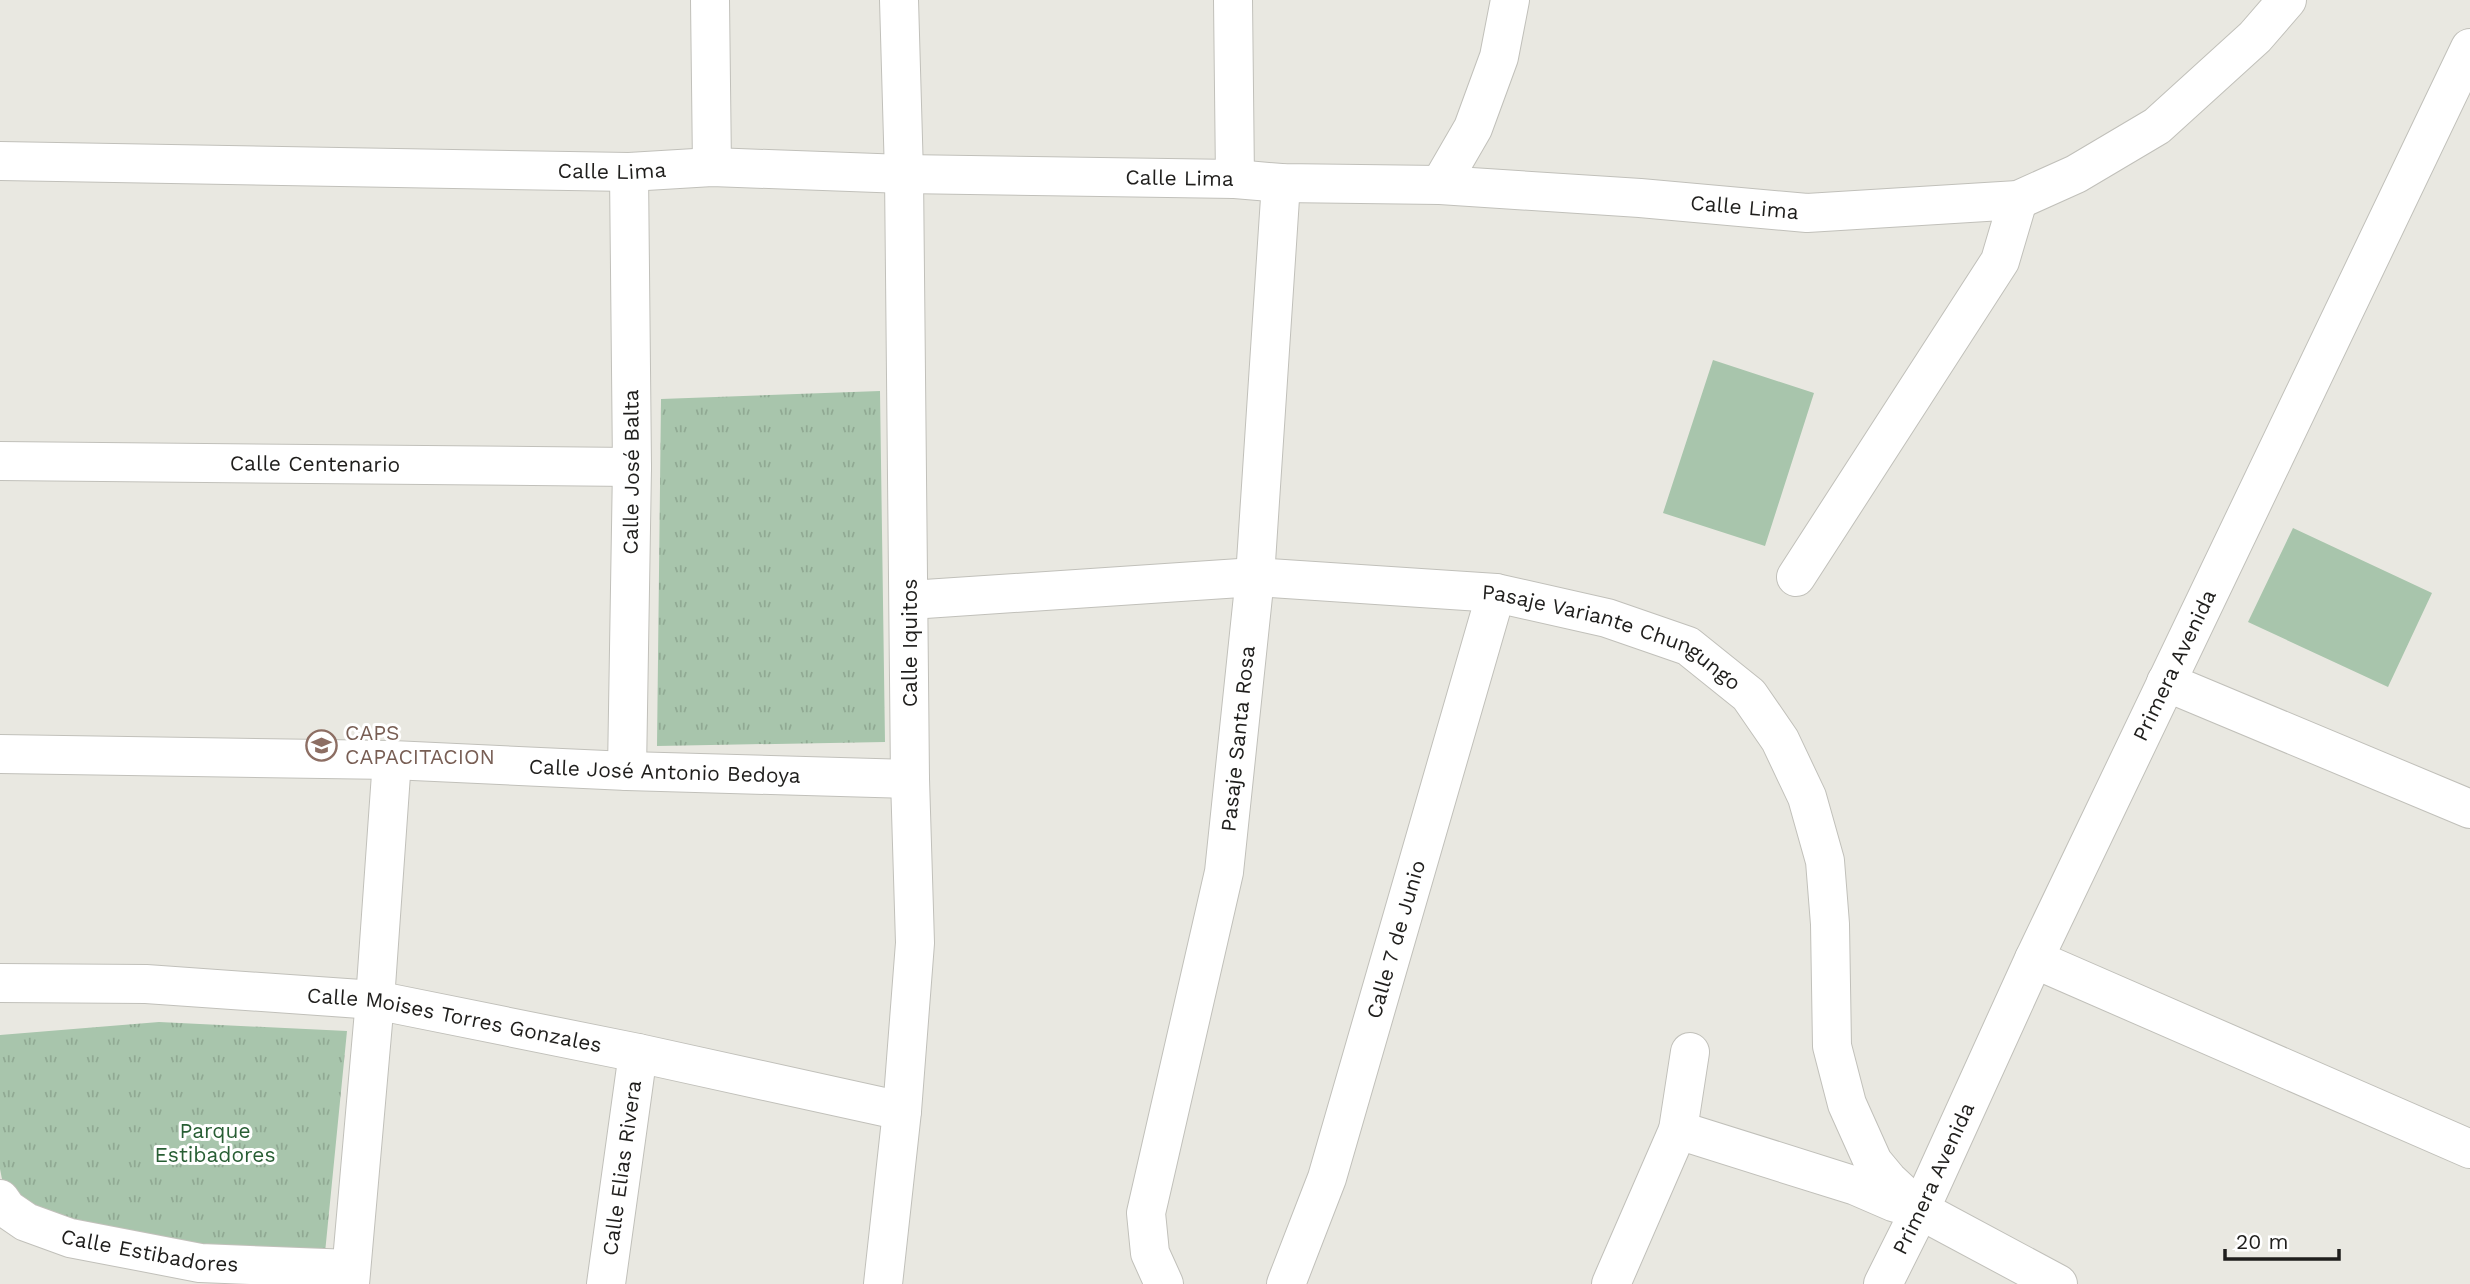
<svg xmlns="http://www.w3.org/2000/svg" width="2470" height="1284" font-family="'Work Sans',sans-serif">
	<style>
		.grass { fill: url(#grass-tufts) }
		.pitch { fill: #a8c5ac }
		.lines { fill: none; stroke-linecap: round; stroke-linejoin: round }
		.minor-casing { stroke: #c1c0ba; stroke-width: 40 }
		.minor { stroke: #fff; stroke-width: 38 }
		.labels { text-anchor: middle; stroke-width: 6; stroke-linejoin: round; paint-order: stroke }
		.street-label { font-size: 21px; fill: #1f1e1c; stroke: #fff }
		.education-label { font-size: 21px; fill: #785e54; stroke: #fff; text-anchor: start }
		.park-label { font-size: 21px; fill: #285e34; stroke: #fff }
	</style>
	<defs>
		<pattern id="grass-tufts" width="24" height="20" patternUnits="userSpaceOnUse" patternTransform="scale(1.75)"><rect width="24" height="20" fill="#a8c5ac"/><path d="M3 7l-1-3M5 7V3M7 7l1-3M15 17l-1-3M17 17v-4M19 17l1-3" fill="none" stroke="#90a993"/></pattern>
	</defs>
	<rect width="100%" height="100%" fill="#e9e8e1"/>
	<path class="grass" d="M 880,391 L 885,742 L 657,746 L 661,399 Z
		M 159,1022 L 347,1031 L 323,1273 L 125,1252 L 7,1204 L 0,1169 L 0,1035 Z"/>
	<path class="pitch" d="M 1713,360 L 1814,393 L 1765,546 L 1663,513 Z
		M 2293,528 L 2432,593 L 2388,687 L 2248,622 Z"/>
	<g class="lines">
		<defs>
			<g id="minor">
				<path d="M 710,0 L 712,167"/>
				<path d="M 1233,0 L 1235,179"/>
				<path id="s1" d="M 0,161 L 629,172 L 712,167 L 904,174 L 1235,179 L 1281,183 L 1440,185 L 1640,198 L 1807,213 L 2018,200 L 2076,174 L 2157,126 L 2255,37 L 2287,0"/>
				<path d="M 1440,185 L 1473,128 L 1499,57 L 1510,0"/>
				<path id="s2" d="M 0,461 L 632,467"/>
				<path d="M 1796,577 L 2000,261 L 2018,200"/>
				<path id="s3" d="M 910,600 L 1255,577 L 1496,593 L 1607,618 L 1688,646 L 1749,695 L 1780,740 L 1807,797 L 1825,861 L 1830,924 L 1832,1046 L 1847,1104 L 1873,1162 L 1888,1180 L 1920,1210"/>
				<path d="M 2166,682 L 2470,809"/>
				<path id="s4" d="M 0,754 L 392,760 L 627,771 L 910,779"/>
				<path id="s5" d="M 627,771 L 632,467 L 629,172"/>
				<path d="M 2034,959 L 2470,1149"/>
				<path id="s6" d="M 0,983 L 146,984 L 375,1000 L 638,1053 L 902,1111"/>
				<path d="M 1690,1052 L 1678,1130 L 1856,1186 L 1893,1202 L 1920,1210 L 2058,1284"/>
				<path id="s7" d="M 0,1199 L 7,1209 L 26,1222 L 70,1238 L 200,1263 L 351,1269"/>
				<path d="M 350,1284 L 375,1000 L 392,760"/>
				<path id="s8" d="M 606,1284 L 638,1053"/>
				<path d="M 883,1284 L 902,1111 L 915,943 L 910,779 L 904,174 L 899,0"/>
				<path id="s9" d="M 1164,1284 L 1150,1253 L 1146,1213 L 1224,872 L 1255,577 L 1281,183"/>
				<path id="s10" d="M 1286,1284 L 1327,1178 L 1496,593"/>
				<path d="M 1611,1284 L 1678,1130"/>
				<path id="s11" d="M 1883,1284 L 1920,1210 L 2034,959 L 2470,48"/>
			</g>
		</defs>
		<use href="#minor" class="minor-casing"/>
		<use href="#minor" class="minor"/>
	</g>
	<defs>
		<symbol id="school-ring" viewBox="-11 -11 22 22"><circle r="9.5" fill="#fff" stroke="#8d6e63" stroke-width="1.5"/><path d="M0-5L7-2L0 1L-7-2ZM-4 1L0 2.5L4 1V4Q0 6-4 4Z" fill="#8d6e63"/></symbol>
	</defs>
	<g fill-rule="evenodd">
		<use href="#school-ring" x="304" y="728" width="35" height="35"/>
	</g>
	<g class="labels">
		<g class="street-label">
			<text dy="7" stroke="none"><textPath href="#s1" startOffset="612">Calle Lima</textPath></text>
			<text dy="7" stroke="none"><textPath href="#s1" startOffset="1180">Calle Lima</textPath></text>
			<text dy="7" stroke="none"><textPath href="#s1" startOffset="1746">Calle Lima</textPath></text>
			<text dy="7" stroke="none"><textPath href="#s2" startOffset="315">Calle Centenario</textPath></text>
			<text dy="7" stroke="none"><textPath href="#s5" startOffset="299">Calle José Balta</textPath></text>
			<text dy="7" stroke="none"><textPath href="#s3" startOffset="712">Pasaje Variante Chungungo</textPath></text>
			<text transform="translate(910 643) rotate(-90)" y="7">Calle Iquitos</text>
			<text dy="7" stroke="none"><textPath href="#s11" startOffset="684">Primera Avenida</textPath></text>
			<text dy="7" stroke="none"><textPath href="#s9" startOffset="558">Pasaje Santa Rosa</textPath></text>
			<text dy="7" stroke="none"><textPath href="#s4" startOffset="665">Calle José Antonio Bedoya</textPath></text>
			<text dy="7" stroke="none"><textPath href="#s10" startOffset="362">Calle 7 de Junio</textPath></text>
			<text dy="7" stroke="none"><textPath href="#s6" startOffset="457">Calle Moises Torres Gonzales</textPath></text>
			<text dy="7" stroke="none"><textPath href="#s8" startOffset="117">Calle Elias Rivera</textPath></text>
			<text dy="7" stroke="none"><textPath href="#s11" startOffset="117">Primera Avenida</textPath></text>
			<text dy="7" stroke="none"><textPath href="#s7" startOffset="163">Calle Estibadores</textPath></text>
		</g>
		<g class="education-label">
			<text x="345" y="740">CAPS<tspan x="345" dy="24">CAPACITACION</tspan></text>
		</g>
		<g class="park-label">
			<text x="215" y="1138">Parque<tspan x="215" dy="24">Estibadores</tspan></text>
		</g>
	</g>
	<path d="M2225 1249v10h114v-10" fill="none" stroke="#1f1e1c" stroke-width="3.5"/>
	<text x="2236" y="1249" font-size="21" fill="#1f1e1c" stroke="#ffffff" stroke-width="5" paint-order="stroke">20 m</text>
</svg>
